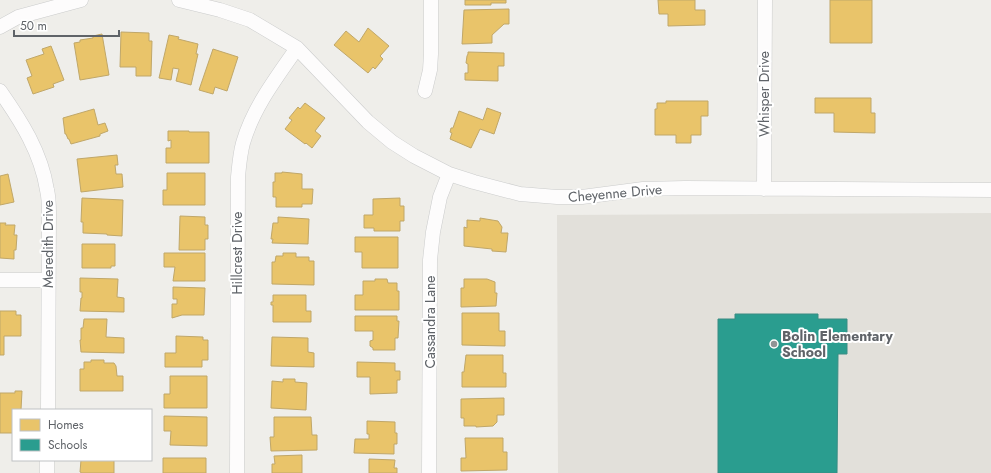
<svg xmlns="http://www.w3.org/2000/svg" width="991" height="473" font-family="Jost,sans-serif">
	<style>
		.education { fill: #e2e0da }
		.homes { fill: #e9c46a; stroke: #c0a769 }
		.schools { fill: #2a9d8f; stroke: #3a8c83 }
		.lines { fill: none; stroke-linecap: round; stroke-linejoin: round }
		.minor-casing { stroke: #cbcccc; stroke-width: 15 }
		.minor { stroke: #fdfcfc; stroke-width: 14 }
		.poi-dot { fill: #919496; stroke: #fff; stroke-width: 1.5 }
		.labels { text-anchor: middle; stroke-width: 4; stroke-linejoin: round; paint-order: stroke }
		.street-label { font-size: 14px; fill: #5f6368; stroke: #fff }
		.poi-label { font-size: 14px; font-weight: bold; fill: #5f6368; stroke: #fff; text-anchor: start }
	</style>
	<rect width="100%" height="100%" fill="#efeeea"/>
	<path class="education" d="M 991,213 L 991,473 L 558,473 L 557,215 Z"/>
	<path class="homes" d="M 465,0 L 506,0 L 506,3 L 491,3 L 491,5 L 465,5 Z
		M 658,0 L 695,0 L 695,10 L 705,10 L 705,25 L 668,26 L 668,14 L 659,14 Z
		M 830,0 L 872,0 L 872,43 L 830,43 Z
		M 509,9 L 509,24 L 504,24 L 492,35 L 492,43 L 462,44 L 464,10 Z
		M 368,28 L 389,46 L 380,56 L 383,59 L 375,69 L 373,67 L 368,73 L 334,45 L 346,31 L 359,42 Z
		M 121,32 L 149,33 L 149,41 L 152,41 L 151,76 L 136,76 L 136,67 L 120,67 Z
		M 102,34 L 109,75 L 80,80 L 74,43 L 80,42 L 80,40 L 93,38 L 93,36 Z
		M 169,35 L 179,37 L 178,39 L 198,44 L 196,54 L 198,54 L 191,85 L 176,81 L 179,69 L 173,68 L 171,80 L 159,78 Z
		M 51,46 L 64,80 L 53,84 L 54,87 L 33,94 L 27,78 L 32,76 L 26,60 L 44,54 L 42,49 Z
		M 213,49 L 238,57 L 227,91 L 215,87 L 213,94 L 199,90 Z
		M 468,52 L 504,53 L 504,66 L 498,66 L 498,81 L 465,80 L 465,73 L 468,73 L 468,64 L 466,63 L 467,56 L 468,54 Z
		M 815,98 L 871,98 L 871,113 L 875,113 L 875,133 L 834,132 L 834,113 L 815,113 Z
		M 666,101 L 708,101 L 708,116 L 701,116 L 701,135 L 691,135 L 691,143 L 676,143 L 676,135 L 655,135 L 655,109 L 657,109 L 657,103 L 666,103 Z
		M 305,103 L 325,118 L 315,131 L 321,136 L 312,148 L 306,143 L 305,144 L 285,129 L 292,120 L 289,118 L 298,107 L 300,109 Z
		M 487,108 L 501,113 L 494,134 L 480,129 L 471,148 L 450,139 L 452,133 L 450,132 L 451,128 L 453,128 L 459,111 L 483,120 Z
		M 94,109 L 98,125 L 105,123 L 108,131 L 100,134 L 100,136 L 71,144 L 69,139 L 68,139 L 66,134 L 65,134 L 63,118 Z
		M 168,131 L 189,131 L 189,132 L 209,132 L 209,163 L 166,163 L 166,148 L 171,148 L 171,140 L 168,141 Z
		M 117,155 L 118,165 L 115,165 L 116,174 L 122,174 L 123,187 L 81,192 L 77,159 Z
		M 282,172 L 302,174 L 302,189 L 313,189 L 312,204 L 302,204 L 302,207 L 276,207 L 276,197 L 273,197 L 273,182 L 275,182 L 275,173 L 282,173 Z
		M 167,173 L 205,173 L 205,205 L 163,205 L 163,190 L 167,190 Z
		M 8,174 L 14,202 L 0,205 L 0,176 Z
		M 82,198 L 123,200 L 122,236 L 107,235 L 107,234 L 83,233 L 83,222 L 81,222 Z
		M 400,198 L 400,206 L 404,206 L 404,221 L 400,221 L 400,231 L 374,231 L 374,228 L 364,228 L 364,215 L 373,215 L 373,199 Z
		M 180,216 L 205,217 L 205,225 L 208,225 L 208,239 L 205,239 L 205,250 L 179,250 Z
		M 278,217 L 309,219 L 308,244 L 272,243 L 273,239 L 271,239 L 273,223 L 278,223 Z
		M 480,218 L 498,221 L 502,227 L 501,233 L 508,233 L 506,252 L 492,251 L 492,249 L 464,246 L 464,227 L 467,228 L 467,220 L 480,221 Z
		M 0,223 L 6,223 L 5,225 L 15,225 L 14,235 L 17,235 L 16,250 L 14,250 L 14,259 L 0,258 Z
		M 355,237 L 398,237 L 398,268 L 362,268 L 362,252 L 355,252 Z
		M 82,244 L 115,244 L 115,266 L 111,266 L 111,268 L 82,268 Z
		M 164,253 L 205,253 L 205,281 L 173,281 L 175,267 L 164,267 Z
		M 283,253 L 296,253 L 296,257 L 309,257 L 309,261 L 314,261 L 314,285 L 272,284 L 272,262 L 275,262 L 276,256 L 283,256 Z
		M 80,278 L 118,279 L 117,297 L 124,298 L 124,312 L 80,311 L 81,298 L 82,298 L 82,292 L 80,292 Z
		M 375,279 L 387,279 L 388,283 L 397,283 L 397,291 L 399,291 L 399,310 L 355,310 L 355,295 L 363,295 L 363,281 L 375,281 Z
		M 464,279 L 487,279 L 495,282 L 495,293 L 497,293 L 496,306 L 461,307 L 461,288 L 464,288 Z
		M 173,287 L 205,288 L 204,315 L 182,315 L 172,318 L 172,304 L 177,304 L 177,299 L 173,299 Z
		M 273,295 L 306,295 L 306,311 L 311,311 L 311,322 L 273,322 L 273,305 L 271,305 L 271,302 L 273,302 Z
		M 0,311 L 16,311 L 16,315 L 21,315 L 21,336 L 4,336 L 4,355 L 0,355 Z
		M 462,313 L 499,313 L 499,331 L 505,331 L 505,346 L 462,345 Z
		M 355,316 L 397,316 L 397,321 L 399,321 L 398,338 L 395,338 L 395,350 L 373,350 L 373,348 L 370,346 L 370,341 L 373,340 L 373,331 L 355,331 Z
		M 84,319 L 107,319 L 106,337 L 124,338 L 124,353 L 81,352 L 80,340 L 81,340 L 81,328 L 83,328 Z
		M 176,336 L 203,337 L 203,340 L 208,340 L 208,360 L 202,360 L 202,367 L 165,367 L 165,353 L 176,353 Z
		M 272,337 L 308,338 L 308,352 L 314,353 L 314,367 L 271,366 Z
		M 466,355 L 503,355 L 503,373 L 506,373 L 506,387 L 462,387 L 462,372 L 464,372 Z
		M 91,360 L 104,360 L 104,363 L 114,363 L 116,366 L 117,376 L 123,376 L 123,391 L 80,391 L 80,369 L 84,369 L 84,362 L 91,362 Z
		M 357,362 L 395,363 L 395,371 L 400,371 L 400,380 L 397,380 L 397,393 L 370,394 L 370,377 L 357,377 Z
		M 170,376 L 207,376 L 207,408 L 164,408 L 164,394 L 170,394 Z
		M 283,379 L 295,379 L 295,382 L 307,383 L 306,410 L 271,408 L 272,381 L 283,382 Z
		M 15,391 L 22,391 L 21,410 L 13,410 L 13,433 L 0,433 L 0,393 L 15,393 Z
		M 504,398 L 504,415 L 497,415 L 497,422 L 493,426 L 476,427 L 476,426 L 464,426 L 464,418 L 461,418 L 461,399 Z
		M 164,416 L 207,417 L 207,446 L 170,445 L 171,431 L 164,431 Z
		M 274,417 L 311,417 L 312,435 L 317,435 L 317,450 L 271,451 L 270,437 L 274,437 Z
		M 367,421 L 395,422 L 395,433 L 397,433 L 397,444 L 394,444 L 394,454 L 354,453 L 355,439 L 369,439 L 369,434 L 367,434 Z
		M 465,438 L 503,438 L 503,452 L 507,452 L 507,470 L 461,471 L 461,458 L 466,458 Z
		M 302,455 L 302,473 L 272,473 L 272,464 L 275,464 L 274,456 Z
		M 163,458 L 206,458 L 206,473 L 163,473 Z
		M 369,459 L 395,460 L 394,468 L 397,468 L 397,473 L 369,473 Z
		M 81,460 L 114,460 L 114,473 L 82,473 L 80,472 Z"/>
	<path class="schools" d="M 735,314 L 818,314 L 818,319 L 847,319 L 847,354 L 838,354 L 837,473 L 718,473 L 718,319 L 735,319 Z"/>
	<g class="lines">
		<defs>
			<path id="minor" d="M 179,0 L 220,10 L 250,20 L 297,48 L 368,122 L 392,142 L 414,156 L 449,174 L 474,182 L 520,194 L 557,197 L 582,197 L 643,189 L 685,188 L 991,190
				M 0,27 L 18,17 L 81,0
				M 0,91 C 21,121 41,152 47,190 C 49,198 49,206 49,214 L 48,410
				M 425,91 L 430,70 L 431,54 L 431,0
				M 764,189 L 765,0
				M 0,280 L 48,280
				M 47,473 L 47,460
				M 237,473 L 238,177 C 239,166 240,154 243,143 C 253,108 276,78 297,48
				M 429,473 L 430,260 L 433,232 L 440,197 L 449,174"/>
		</defs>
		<use href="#minor" class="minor-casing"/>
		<use href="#minor" class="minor"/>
	</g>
	<circle class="poi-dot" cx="774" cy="344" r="4"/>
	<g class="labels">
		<g class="street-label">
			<text transform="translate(764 94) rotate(-90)" y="5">Whisper Drive</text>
			<text transform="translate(615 193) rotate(-5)" y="5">Cheyenne Drive</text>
			<text transform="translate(48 244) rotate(-90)" y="5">Meredith Drive</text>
			<text transform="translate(237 253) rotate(-90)" y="5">Hillcrest Drive</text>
			<text transform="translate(430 322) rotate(-90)" y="5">Cassandra Lane</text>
		</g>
		<g class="poi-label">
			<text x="782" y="341">Bolin Elementary<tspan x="782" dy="16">School</tspan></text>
		</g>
	</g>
	<rect x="12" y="409" width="140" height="52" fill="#ffffff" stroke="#bfc1c3"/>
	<rect x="20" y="419" width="20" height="12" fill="#e9c46a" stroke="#bfc1c3"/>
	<text x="48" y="429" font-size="12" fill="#5f6368">Homes</text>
	<rect x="20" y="439" width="20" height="12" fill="#2a9d8f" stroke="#bfc1c3"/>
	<text x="48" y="449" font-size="12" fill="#5f6368">Schools</text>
	<path d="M14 30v6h105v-6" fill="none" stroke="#5f6368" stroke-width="2"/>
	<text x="20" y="30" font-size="12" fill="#5f6368" stroke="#ffffff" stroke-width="3" paint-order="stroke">50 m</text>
</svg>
